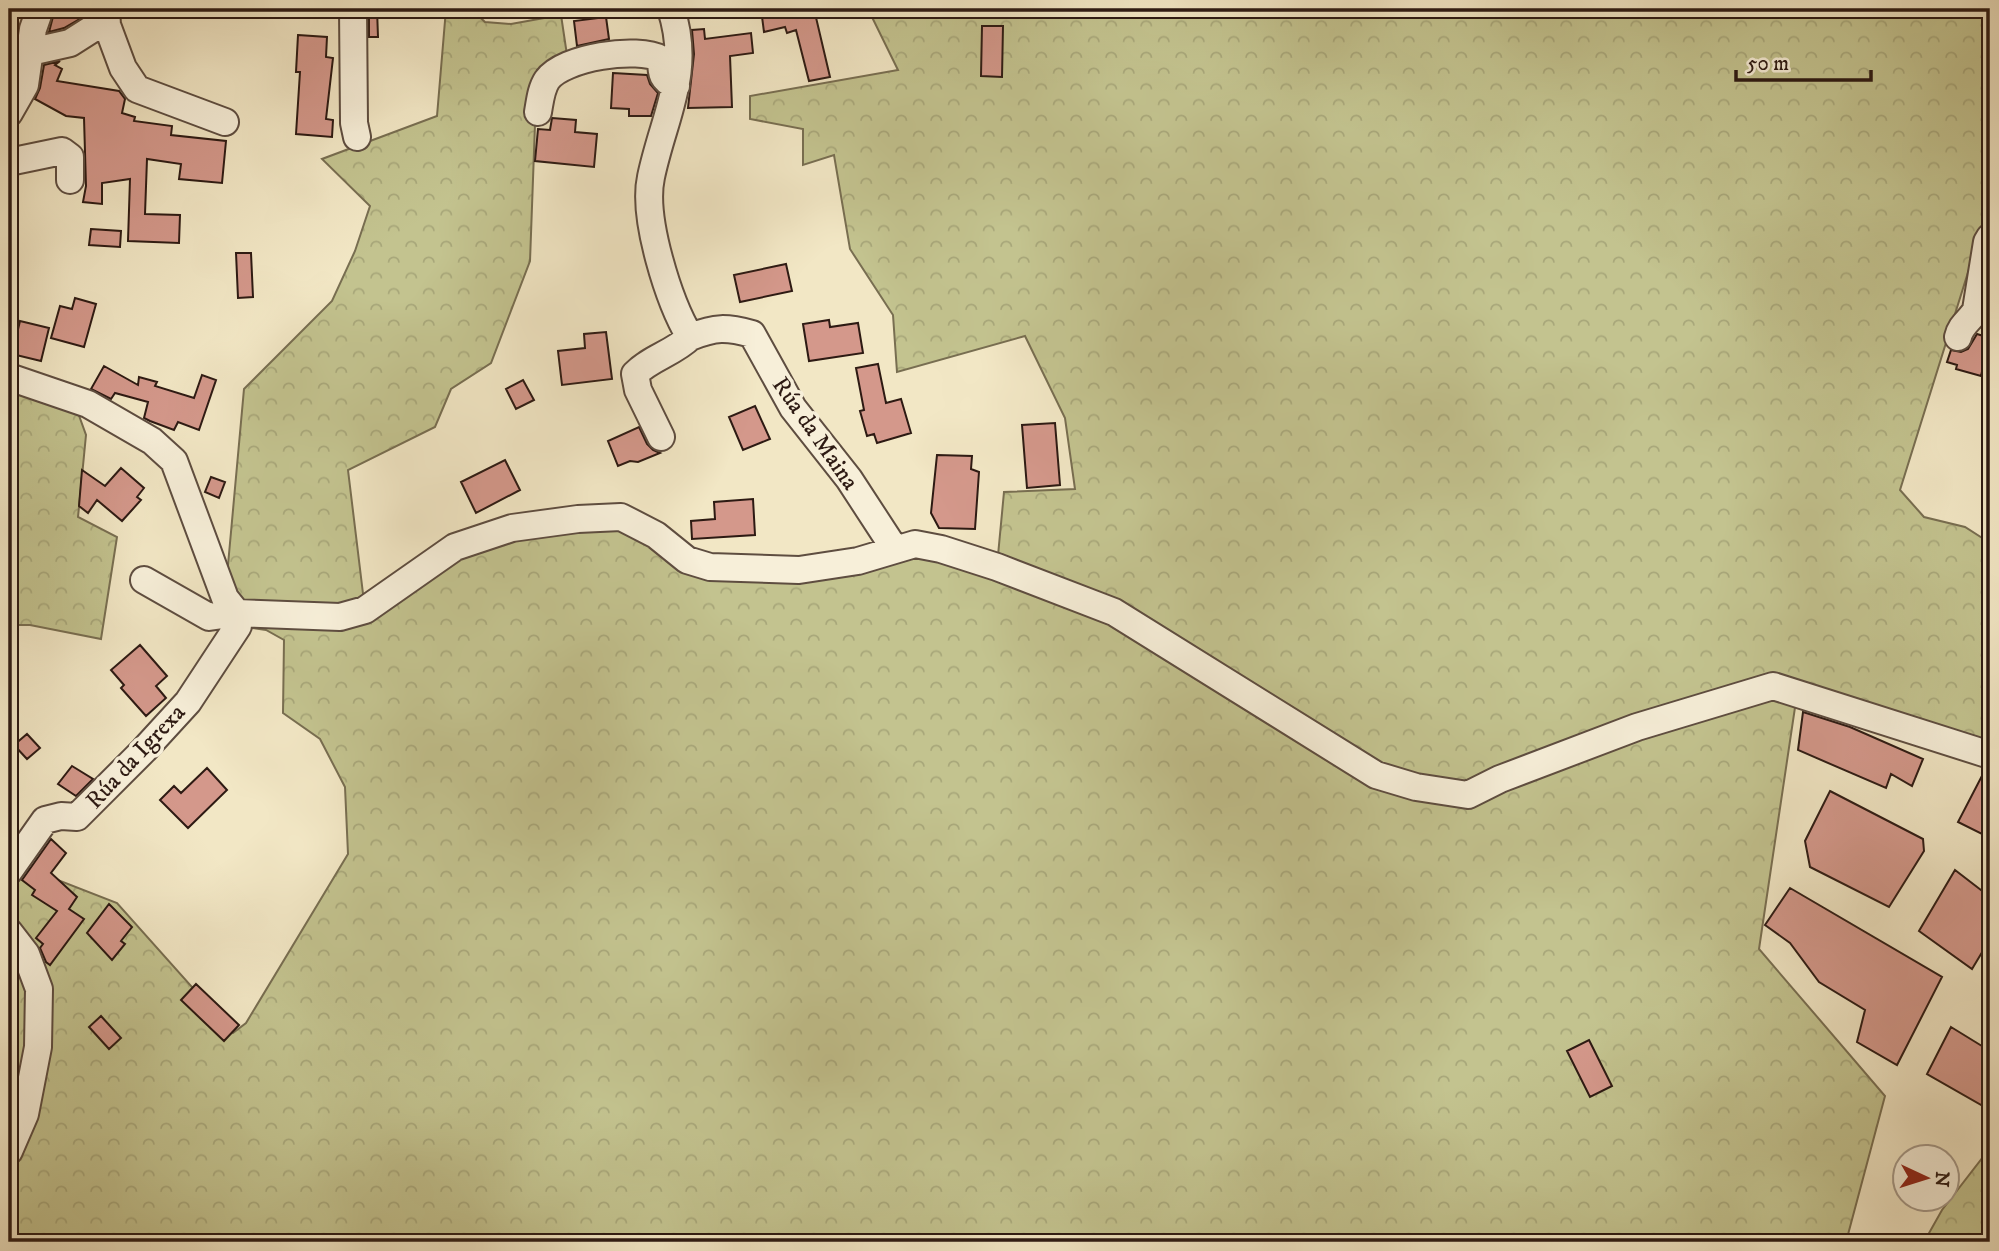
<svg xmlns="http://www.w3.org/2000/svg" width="1999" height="1251" font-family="'IM FELL DW Pica',serif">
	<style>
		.forest { fill: url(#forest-crowns); stroke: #786e51; stroke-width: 2 }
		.building { fill: #d4988b; stroke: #2d1a13; stroke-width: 2 }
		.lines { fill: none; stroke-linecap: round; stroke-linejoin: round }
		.minor-casing { stroke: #5e4d40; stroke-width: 30 }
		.minor { stroke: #f7efd9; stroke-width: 26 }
		.labels { text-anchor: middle; stroke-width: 7; stroke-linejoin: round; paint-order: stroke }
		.street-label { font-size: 24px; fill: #2d1a13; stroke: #f7efd9 }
	</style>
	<defs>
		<pattern id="forest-crowns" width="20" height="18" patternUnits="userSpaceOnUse" patternTransform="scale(1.75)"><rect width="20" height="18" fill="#c3c38f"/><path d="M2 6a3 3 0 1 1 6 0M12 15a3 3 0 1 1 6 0" fill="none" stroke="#a8a77a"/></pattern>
	</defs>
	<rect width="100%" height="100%" fill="#f2e7c5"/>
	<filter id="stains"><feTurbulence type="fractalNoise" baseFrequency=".00286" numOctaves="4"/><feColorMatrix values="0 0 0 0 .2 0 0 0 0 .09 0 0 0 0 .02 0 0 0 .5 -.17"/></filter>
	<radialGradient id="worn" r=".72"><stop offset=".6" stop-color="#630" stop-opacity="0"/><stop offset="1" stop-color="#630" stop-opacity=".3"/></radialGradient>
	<path class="forest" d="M 446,9 L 471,9 L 485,22 L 511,24 L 561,15 L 567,55 L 537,70 L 530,261 L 491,363 L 451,389 L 435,427 L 348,470 L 365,610 L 455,547 L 621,517 L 687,560 L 799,570 L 915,544 L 997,566 L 1004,492 L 1075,489 L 1065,418 L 1025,336 L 897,372 L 893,315 L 850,249 L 834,155 L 803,165 L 803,129 L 750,119 L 750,96 L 898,70 L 868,9 L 1990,9 L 1990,202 L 1900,490 L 1924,517 L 1965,527 L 1990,543 L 1990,755 L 1797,694 L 1759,949 L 1885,1096 L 1846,1242 L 9,1242 L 9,861 L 117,903 L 233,1033 L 246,1023 L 348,854 L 345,787 L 320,739 L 283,713 L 284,640 L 266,630 L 238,626 L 225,598 L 244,389 L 332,301 L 355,251 L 370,206 L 322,159 L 437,116 Z
		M 9,377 L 73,399 L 86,435 L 78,517 L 117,537 L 101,639 L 30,625 L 9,625 Z
		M 1990,1148 L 1990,1242 L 1924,1242 L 1942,1210 Z"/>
	<path class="building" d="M 55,9 L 90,9 L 90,13 L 64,28 L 49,32 Z
		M 369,9 L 377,9 L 378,37 L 369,37 Z
		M 761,9 L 814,9 L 830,77 L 809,81 L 796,30 L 787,33 L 785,27 L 764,32 Z
		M 606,17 L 609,39 L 577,46 L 574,21 Z
		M 982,26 L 1003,26 L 1002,77 L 981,76 Z
		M 704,29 L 705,39 L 751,33 L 753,53 L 730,56 L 732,107 L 688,108 L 694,54 L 692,30 Z
		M 298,35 L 327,37 L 326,57 L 333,58 L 326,119 L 333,120 L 332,137 L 296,134 L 300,72 L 296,72 Z
		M 60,61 L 55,65 L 62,69 L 57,81 L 119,91 L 125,99 L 122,113 L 135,117 L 134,121 L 172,126 L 171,135 L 226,141 L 222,183 L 179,179 L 181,164 L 147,159 L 145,214 L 180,215 L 179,243 L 128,241 L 130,179 L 102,183 L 102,204 L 83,202 L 86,186 L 84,118 L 66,116 L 35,99 L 40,88 L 44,65 Z
		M 613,73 L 647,75 L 650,84 L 658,93 L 651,116 L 629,116 L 629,109 L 611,108 Z
		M 552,118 L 576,120 L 575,132 L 597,134 L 594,167 L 535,161 L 538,129 L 550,130 Z
		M 91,229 L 121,231 L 120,247 L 89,245 Z
		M 236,253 L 251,253 L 253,297 L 238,298 Z
		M 786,264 L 792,291 L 740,302 L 734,275 Z
		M 75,298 L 96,304 L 84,347 L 51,338 L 60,306 L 72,309 Z
		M 829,320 L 830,327 L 858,323 L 863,353 L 809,361 L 803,324 Z
		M 20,321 L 49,328 L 41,361 L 12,354 Z
		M 606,332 L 612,379 L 562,385 L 558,351 L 585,348 L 584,334 Z
		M 1977,334 L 1990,338 L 1981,376 L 1956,369 L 1957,365 L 1947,362 L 1951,350 L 1961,352 L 1968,349 Z
		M 878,364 L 886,403 L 901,399 L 911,433 L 877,443 L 874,434 L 867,436 L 860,411 L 864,410 L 856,368 Z
		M 104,366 L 138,385 L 139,377 L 157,382 L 155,386 L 194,398 L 202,375 L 216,380 L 199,430 L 178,422 L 174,430 L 150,421 L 144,418 L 148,402 L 115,393 L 111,399 L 91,389 Z
		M 523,380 L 534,400 L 516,409 L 506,389 Z
		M 755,406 L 770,439 L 743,450 L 729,417 Z
		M 1055,423 L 1060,485 L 1027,488 L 1022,425 Z
		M 639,427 L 647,444 L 653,450 L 660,453 L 638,462 L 630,461 L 618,466 L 608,441 Z
		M 937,455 L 972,456 L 971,469 L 979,472 L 975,529 L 939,528 L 931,513 Z
		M 505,460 L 520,490 L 476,513 L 461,482 Z
		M 121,468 L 144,488 L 137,497 L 141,500 L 122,521 L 97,500 L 88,513 L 79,506 L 82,470 L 105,486 Z
		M 211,477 L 225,482 L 219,498 L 205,492 Z
		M 753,499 L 755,535 L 692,539 L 691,521 L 715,519 L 714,502 Z
		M 140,645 L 167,676 L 156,686 L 166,698 L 146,716 L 121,688 L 124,685 L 111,670 Z
		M 1803,712 L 1850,727 L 1923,759 L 1912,786 L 1891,774 L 1886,788 L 1798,750 Z
		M 27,734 L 40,748 L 27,759 L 14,745 Z
		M 72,766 L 93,779 L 76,796 L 58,784 Z
		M 207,768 L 227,790 L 188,828 L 160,800 L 174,786 L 181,793 Z
		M 1985,770 L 1990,770 L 1990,838 L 1958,822 Z
		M 1830,791 L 1923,839 L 1924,851 L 1889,907 L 1810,867 L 1805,841 Z
		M 51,839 L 66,853 L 51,873 L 77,897 L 69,909 L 84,919 L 50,965 L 46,962 L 40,948 L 43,944 L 36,938 L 57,911 L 32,895 L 35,890 L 22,880 Z
		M 1955,870 L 1990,897 L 1990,939 L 1972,969 L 1919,931 Z
		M 1790,888 L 1942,977 L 1897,1065 L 1857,1042 L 1865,1010 L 1819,982 L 1790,943 L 1765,925 Z
		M 109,904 L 132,927 L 121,941 L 125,944 L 112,960 L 87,933 Z
		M 196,984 L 239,1025 L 224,1041 L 181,1000 Z
		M 101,1016 L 121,1038 L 109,1049 L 89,1027 Z
		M 1951,1027 L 1990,1051 L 1990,1110 L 1927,1074 Z
		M 1589,1040 L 1612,1086 L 1590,1097 L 1567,1051 Z"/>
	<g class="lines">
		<defs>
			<path id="minor" d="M 106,9 L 107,25 L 123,68 L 137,89 L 225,122
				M 353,9 L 354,123 L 357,137
				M 671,9 C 692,73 664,115 651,177 C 642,218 669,302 690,337 C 716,327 726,327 752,334 L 793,408 L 849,479 L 894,548
				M 30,52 L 70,43 L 92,29 L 107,25
				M 538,112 C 540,101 541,89 547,80 C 563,57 638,46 661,59 C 661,74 662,80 676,86
				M 9,113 L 25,85 L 33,29 L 40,9
				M 9,162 L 62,151 L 70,157 L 70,180
				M 1958,337 C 1961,324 1970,321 1976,310 L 1987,242 L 1990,237
				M 9,377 L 88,404 L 152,441 L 174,461 L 225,598 L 237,613 L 340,617 L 365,610 L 455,547 L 512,528 L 578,519 L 621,517 L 656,535 L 687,560 L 710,567 L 799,570 L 858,561 L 915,544 L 941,549 L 997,567 L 1114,612 L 1376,775 L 1416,787 L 1468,795 L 1500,779 L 1637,727 L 1773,686 L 1990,755
				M 661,437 L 638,390 L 635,374 C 650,358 674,353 690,337
				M 9,871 L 45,820 L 61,816 L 77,817 L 144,750 L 188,702 L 238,626 L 237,613 L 209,617 L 144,580
				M 9,932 L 26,954 L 39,989 L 38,1047 L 25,1114 L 9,1151"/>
		</defs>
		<use href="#minor" class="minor-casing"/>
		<use href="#minor" class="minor"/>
	</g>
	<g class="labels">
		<g class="street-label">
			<text transform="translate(816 433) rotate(55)" y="8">Rúa da Maina</text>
			<text transform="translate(135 756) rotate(-47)" y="8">Rúa da Igrexa</text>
		</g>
	</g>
	<rect width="1999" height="1251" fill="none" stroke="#f2e7c5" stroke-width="35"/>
	<rect x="10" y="10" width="1978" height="1230" fill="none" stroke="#2d1a13" stroke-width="3.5"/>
	<rect x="18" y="18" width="1964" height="1216" fill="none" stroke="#2d1a13" stroke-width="2"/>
	<g transform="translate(1926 1178) rotate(94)"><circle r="33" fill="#f7efd9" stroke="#a69a8a" stroke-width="2"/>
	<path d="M0-5L12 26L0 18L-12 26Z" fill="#8f2418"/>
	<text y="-10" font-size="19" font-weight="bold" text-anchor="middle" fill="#2d1a13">N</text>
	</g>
	<path d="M1736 70v10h135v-10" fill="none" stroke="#2d1a13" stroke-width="3.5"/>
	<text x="1747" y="70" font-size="21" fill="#2d1a13" stroke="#f7efd9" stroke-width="5" paint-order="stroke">50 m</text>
	<rect width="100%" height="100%" filter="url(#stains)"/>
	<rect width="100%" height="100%" fill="url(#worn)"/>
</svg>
